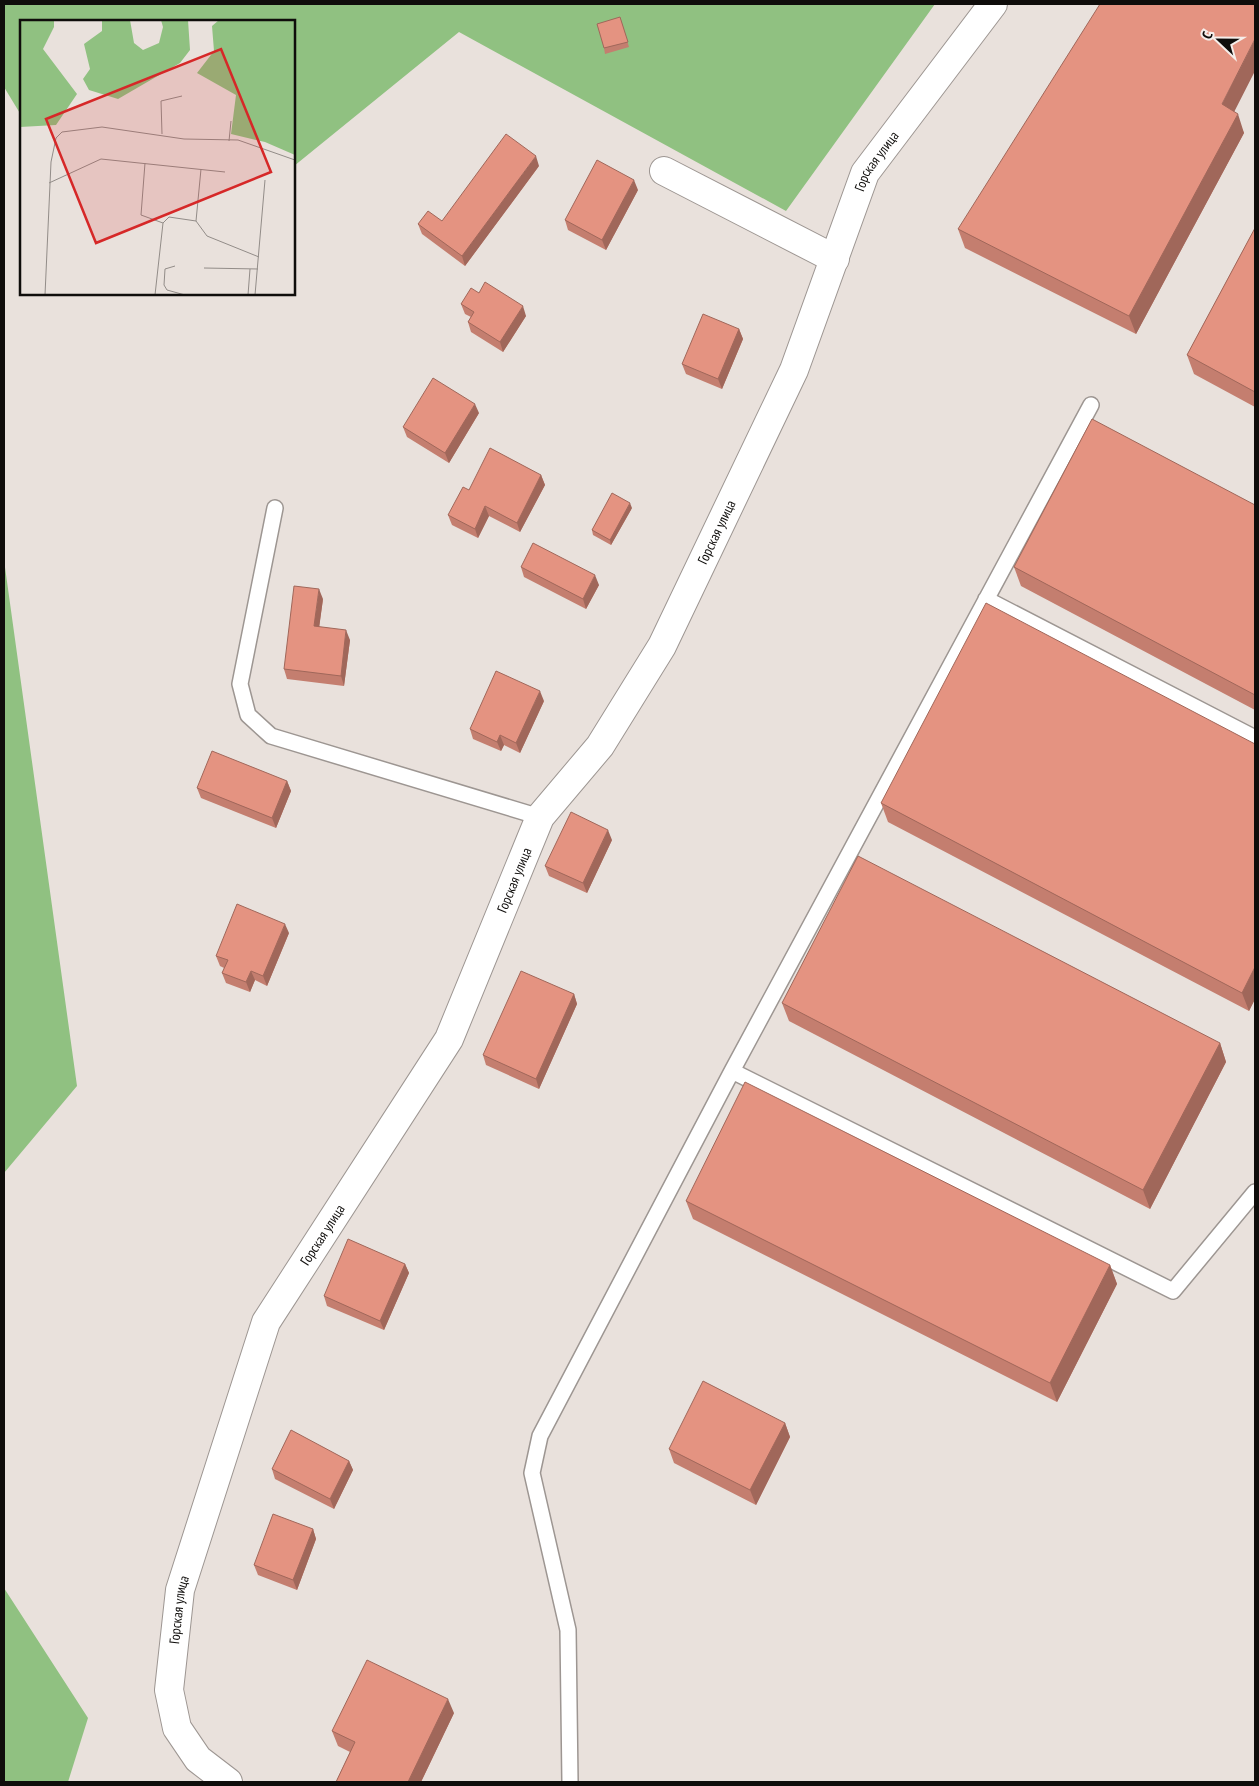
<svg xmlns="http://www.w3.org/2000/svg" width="1259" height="1786" font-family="'PT Sans Narrow',sans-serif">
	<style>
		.forest { fill: #90c181 }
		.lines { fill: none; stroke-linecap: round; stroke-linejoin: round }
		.service-casing { stroke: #9d9692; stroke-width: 18 }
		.minor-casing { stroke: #9d9692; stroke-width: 30 }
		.service { stroke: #fff; stroke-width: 15 }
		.minor { stroke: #fff; stroke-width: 28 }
		.wall { fill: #c47e6f }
		.shaded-wall { fill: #a0675a }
		.building { fill: #e49381; stroke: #a0675a }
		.labels { text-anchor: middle; stroke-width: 4; stroke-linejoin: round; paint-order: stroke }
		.street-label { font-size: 14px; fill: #0f0d0b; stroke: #f6eeea }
		.inset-road { fill: none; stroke: #928c88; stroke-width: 1 }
		.view { fill: #d62828; fill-opacity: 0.15; stroke: #d62828; stroke-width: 2.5 }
		.inset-edge { fill: none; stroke: #0f0d0b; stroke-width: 2.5 }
	</style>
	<rect width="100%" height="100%" fill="#e9e1dc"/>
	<path class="forest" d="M 4,4 L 935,4 L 786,211 L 459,32 L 294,166 L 294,21 L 21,21 L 21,115 L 4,87 Z
		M 4,560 L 77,1086 L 4,1173 Z
		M 4,1588 L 88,1718 L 68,1782 L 4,1782 Z"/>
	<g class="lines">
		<defs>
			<path id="service" d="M 275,508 L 240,684 L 248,715 L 271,736 L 540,817
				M 986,599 L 1255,738
				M 732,1071 L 1173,1291 L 1255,1192
				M 570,1782 L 568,1630 L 532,1473 L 540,1436 L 732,1071 L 1091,405"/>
			<g id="minor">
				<path d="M 664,171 L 835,259"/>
				<path id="s1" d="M 228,1782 L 198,1759 L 177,1728 L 169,1690 L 180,1590 L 266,1322 L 449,1039 L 540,817 L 600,746 L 662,646 L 794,370 L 865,173 L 993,4"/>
			</g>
		</defs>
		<use href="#service" class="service-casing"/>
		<use href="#minor" class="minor-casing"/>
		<use href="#service" class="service"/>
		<use href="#minor" class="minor"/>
	</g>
	<path class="wall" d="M 620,17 L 629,47 L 605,54 L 604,48 Z
		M 1234,112 L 1244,133 L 1136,334 L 965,248 L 958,229 Z
		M 539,166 L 465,266 L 422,234 L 418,224 L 442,221 Z
		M 638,190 L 606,250 L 568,230 L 565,220 Z
		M 1255,228 L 1255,407 L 1194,374 L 1187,355 Z
		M 479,293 L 526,316 L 503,352 L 471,332 L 468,322 L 471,317 L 465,314 L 461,304 Z
		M 739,329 L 743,339 L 722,389 L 686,374 L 682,364 Z
		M 479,413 L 449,463 L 407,437 L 403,427 Z
		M 541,475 L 545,485 L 520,532 L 489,516 L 478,538 L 452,525 L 448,515 L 469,490 Z
		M 1255,505 L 1255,710 L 1021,586 L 1014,567 Z
		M 632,508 L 611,545 L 593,535 L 592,530 Z
		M 521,567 L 599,585 L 586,609 L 524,577 Z
		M 323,599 L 319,627 L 350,640 L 344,686 L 287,679 L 284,669 Z
		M 544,701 L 520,753 L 504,745 L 501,751 L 473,739 L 470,729 Z
		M 1255,744 L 1255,999 L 1249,1011 L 888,822 L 881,803 Z
		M 287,781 L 291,791 L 276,828 L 201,798 L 197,788 Z
		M 612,840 L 587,893 L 549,876 L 545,866 Z
		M 289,933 L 267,986 L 255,980 L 250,992 L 226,983 L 222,973 L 224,968 L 220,966 L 216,956 Z
		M 574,994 L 577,1004 L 539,1089 L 486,1065 L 483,1055 Z
		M 782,1003 L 1220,1043 L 1226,1062 L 1150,1209 L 789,1021 Z
		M 686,1201 L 1110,1265 L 1117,1284 L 1057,1402 L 693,1219 Z
		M 405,1264 L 409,1273 L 384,1330 L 327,1306 L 324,1296 Z
		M 785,1423 L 790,1437 L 756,1505 L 674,1463 L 669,1449 Z
		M 349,1461 L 353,1470 L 334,1509 L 275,1479 L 272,1469 Z
		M 313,1529 L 316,1539 L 297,1590 L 258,1575 L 254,1565 Z
		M 454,1713 L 421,1782 L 336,1782 L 350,1752 L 338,1746 L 332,1731 Z"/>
	<path class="shaded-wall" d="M 1255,39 L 1255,71 L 1229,122 L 1222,104 Z
		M 1238,114 L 1244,133 L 1136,334 L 1129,316 Z
		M 536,156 L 539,166 L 465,266 L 462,256 Z
		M 634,180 L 638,190 L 606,250 L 602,240 Z
		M 523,306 L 526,316 L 503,352 L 500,342 Z
		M 739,329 L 743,339 L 722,389 L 718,379 Z
		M 475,404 L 479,413 L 449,463 L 445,453 Z
		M 541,475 L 545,485 L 520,532 L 517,523 Z
		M 630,503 L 632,508 L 611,545 L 610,540 Z
		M 485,506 L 489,516 L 478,538 L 475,529 Z
		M 595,575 L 599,585 L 586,609 L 583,599 Z
		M 319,589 L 323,599 L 318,636 L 314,626 Z
		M 346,630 L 350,640 L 344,686 L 341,676 Z
		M 540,691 L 544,701 L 520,753 L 516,743 Z
		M 500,735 L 504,745 L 501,751 L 497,742 Z
		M 287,781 L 291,791 L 276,828 L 272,818 Z
		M 608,830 L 612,840 L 587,893 L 583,883 Z
		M 285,924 L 289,933 L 267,986 L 263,976 Z
		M 1255,967 L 1255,999 L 1249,1011 L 1242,993 Z
		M 251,971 L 255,980 L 250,992 L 246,982 Z
		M 574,994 L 577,1004 L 539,1089 L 536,1079 Z
		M 1220,1043 L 1226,1062 L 1150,1209 L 1143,1190 Z
		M 405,1264 L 409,1273 L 384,1330 L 380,1321 Z
		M 1110,1265 L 1117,1284 L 1057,1402 L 1050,1383 Z
		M 785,1423 L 790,1437 L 756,1505 L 750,1490 Z
		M 349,1461 L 353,1470 L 334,1509 L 330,1499 Z
		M 313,1529 L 316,1539 L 297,1590 L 293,1580 Z
		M 448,1699 L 454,1713 L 421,1782 L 408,1782 Z"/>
	<path class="building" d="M 1100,4 L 1255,4 L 1255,39 L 1222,104 L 1238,114 L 1129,316 L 958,229 Z
		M 620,17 L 628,42 L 604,48 L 597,24 Z
		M 506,134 L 536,156 L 462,256 L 418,224 L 428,211 L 442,221 Z
		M 597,160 L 634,180 L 602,240 L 565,220 Z
		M 1255,228 L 1255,392 L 1187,355 Z
		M 485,282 L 523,306 L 500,342 L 468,322 L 474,312 L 461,304 L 471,288 L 479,293 Z
		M 703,314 L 739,329 L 718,379 L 682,364 Z
		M 433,378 L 475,404 L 445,453 L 403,427 Z
		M 1092,419 L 1255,505 L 1255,695 L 1014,567 Z
		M 490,448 L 541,475 L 517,523 L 485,506 L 475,529 L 448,515 L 463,487 L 469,490 Z
		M 612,493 L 630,503 L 610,540 L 592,530 Z
		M 533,543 L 595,575 L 583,599 L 521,567 Z
		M 294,586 L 319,589 L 314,626 L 346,630 L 341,676 L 284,669 Z
		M 986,603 L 1255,744 L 1255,967 L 1242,993 L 881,803 Z
		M 496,671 L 540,691 L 516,743 L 500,735 L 497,742 L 470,729 Z
		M 212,751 L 287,781 L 272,818 L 197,788 Z
		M 571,812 L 608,830 L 583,883 L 545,866 Z
		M 858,856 L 1220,1043 L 1143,1190 L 782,1003 Z
		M 237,904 L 285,924 L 263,976 L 251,971 L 246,982 L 222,973 L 228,960 L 216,956 Z
		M 521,971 L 574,994 L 536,1079 L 483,1055 Z
		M 745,1082 L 1110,1265 L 1050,1383 L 686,1201 Z
		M 348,1239 L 405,1264 L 380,1321 L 324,1296 Z
		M 703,1381 L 785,1423 L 750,1490 L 669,1449 Z
		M 291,1430 L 349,1461 L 330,1499 L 272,1469 Z
		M 273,1514 L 313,1529 L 293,1580 L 254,1565 Z
		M 367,1660 L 448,1699 L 408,1782 L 336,1782 L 355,1742 L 332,1731 Z"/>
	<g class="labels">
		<g class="street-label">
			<text dy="5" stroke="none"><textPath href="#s1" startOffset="1815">Горская улица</textPath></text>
			<text dy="5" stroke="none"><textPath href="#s1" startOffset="1410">Горская улица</textPath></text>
			<text dy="5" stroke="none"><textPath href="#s1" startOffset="1005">Горская улица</textPath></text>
			<text dy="5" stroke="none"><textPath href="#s1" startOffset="600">Горская улица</textPath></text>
			<text dy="5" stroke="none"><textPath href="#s1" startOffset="195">Горская улица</textPath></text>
		</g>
	</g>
	<g transform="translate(20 20)">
		<rect width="275" height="275" fill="#e9e1dc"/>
		<path d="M 0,0 L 34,0 L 34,7 L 23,29 L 57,74 L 36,105 L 0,107 ZM 82,0 L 110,0 L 114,23 L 123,30 L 139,23 L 143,7 L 141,0 L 168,0 L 170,30 L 160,43 L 98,79 L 69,70 L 63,59 L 70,49 L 64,24 L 82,11 ZM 199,0 L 275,0 L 275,135 L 245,122 L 211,114 L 216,75 L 177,53 L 194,31 L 192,6 Z" fill="#90c181"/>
		<path class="inset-road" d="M 142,114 L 141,81 L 162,76M 209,121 L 211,101M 125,143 L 121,195 L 143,203 L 135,275M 29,163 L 81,139 L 205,152M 176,201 L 181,149M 143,203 L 149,197 L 176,201 L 187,216 L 239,237M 155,246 L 145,249 L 144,265 L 147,270 L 165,275M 184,248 L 238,249M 25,275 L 31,142 L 36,118 L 42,112 L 82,107 L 164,119 L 218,120 L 275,140M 228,275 L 230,249M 235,275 L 245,160"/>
		<path class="view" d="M 201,29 L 251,152 L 76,223 L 26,99 Z"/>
		<rect width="275" height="275" class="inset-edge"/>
	</g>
	<rect width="1259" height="1786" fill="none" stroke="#0f0d0b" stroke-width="10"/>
	<g transform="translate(1219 40) rotate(292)" stroke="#f6eeea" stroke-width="4" paint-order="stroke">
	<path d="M0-4L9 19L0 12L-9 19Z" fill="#0f0d0b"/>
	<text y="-8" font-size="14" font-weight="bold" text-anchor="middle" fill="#0f0d0b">С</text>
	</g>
</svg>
